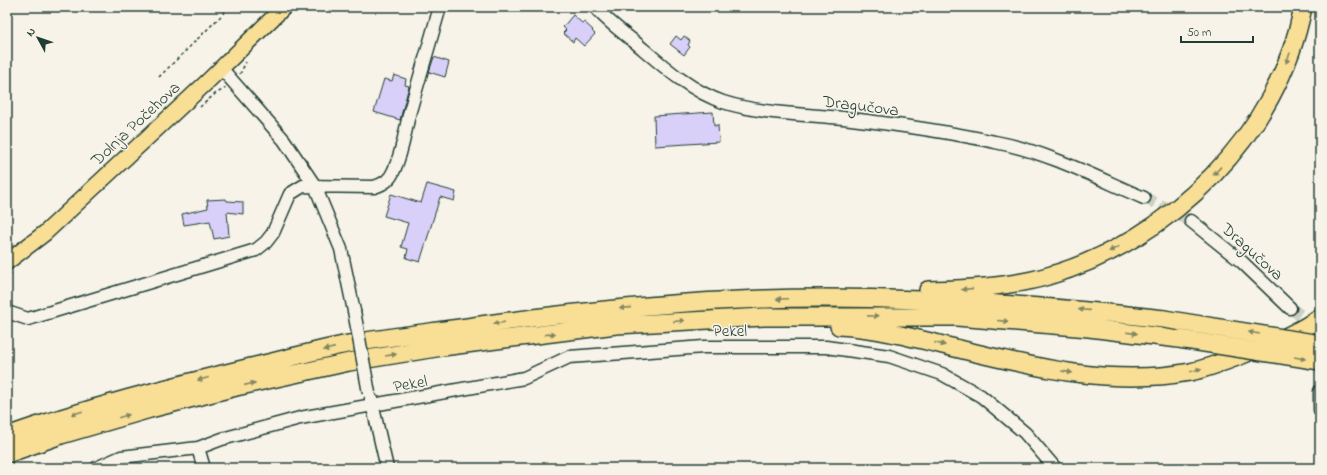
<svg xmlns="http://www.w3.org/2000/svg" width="1327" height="475" font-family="'Indie Flower',sans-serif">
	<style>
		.building { fill: #d8d0f9; stroke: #1f3d34 }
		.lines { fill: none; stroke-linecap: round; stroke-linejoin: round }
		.minor-tunnel { stroke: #cccfc4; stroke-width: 12; stroke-dasharray: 12 6; stroke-linecap: butt }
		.minor-casing { stroke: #1f3d34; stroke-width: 15 }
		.major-casing { stroke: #1f3d34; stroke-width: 18 }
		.highway-casing { stroke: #1f3d34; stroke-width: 20 }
		.path { stroke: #1f3d34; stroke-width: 1.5; stroke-dasharray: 3 3; stroke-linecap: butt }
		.minor { stroke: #f7f3e8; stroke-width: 12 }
		.major { stroke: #f9df96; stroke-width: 15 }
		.highway { stroke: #f9df96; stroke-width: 17 }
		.minor-bridge-casing { stroke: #1f3d34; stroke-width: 15; stroke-linecap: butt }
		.highway-bridge-casing { stroke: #1f3d34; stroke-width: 20; stroke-linecap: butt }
		.minor-bridge { stroke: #f7f3e8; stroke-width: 12 }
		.highway-bridge { stroke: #f9df96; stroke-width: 17 }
		.oneway { fill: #818660 }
		.labels { text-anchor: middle; stroke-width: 3; stroke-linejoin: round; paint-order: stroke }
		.street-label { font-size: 17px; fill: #1f3d34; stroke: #f7f3e8 }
	</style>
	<rect width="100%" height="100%" fill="#f7f3e8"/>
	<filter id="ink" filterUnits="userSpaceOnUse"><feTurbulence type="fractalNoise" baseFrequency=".025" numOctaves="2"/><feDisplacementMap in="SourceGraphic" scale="8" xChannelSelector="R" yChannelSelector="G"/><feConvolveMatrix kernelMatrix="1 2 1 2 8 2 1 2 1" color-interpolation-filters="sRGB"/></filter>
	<g filter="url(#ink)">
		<path class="building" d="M 573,15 L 582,23 L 584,22 L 593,30 L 592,31 L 595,34 L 584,46 L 575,38 L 573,42 L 563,33 L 566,30 L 563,27 Z
			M 676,36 L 681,40 L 684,36 L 690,41 L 688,45 L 690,47 L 684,55 L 670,44 Z
			M 434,57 L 449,62 L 445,77 L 429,72 Z
			M 394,75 L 406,79 L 405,85 L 409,86 L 400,120 L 374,112 L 384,79 L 392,81 Z
			M 713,112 L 714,126 L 718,125 L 719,142 L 655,146 L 654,116 Z
			M 427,184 L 456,192 L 454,201 L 440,197 L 420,262 L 406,258 L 408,249 L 401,247 L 408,223 L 384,216 L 391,194 L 421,203 Z
			M 226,199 L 227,201 L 243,202 L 243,214 L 227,212 L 229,236 L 214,239 L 210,221 L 184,225 L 182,214 L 208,208 L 207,200 Z"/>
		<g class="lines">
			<path class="minor-tunnel" d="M 1144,198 L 1169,209 L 1191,221
				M 1290,308 L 1306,319 L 1319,323"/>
			<defs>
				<path id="minor" d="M 595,7 C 607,21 622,32 636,43 C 662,65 690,91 723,102 C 761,114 803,114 843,118 C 893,124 945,131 995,142 C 1048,152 1095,177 1144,198
					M 221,68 L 284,140 L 315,186 L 341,249 L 354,311
					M 1191,221 L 1242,262 L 1290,308
					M 7,312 L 28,319 L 256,250 L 266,242 L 273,233 L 290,194 L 303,186 L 374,187 C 384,184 390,180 394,170 C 403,151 405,130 410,111 C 420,76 430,42 440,7
					M 1320,391 L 1320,410
					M 371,399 L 387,468
					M 198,448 L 204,468
					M 96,468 L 121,457 L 198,448 L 222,439 L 300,418 L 524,378 L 569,357 L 704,347 L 826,347 L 889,356 L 942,374 L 981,396 L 1025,433 L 1055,468"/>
				<path id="major" d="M 7,262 L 45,233 L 207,82 L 284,7"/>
				<path id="highway" d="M 928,290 C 966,289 1011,287 1048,276 C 1170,241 1279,134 1303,7
					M 839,326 C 877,328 914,338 951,347 C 1030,366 1109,387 1190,372 C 1209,368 1229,360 1247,353 C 1271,343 1299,333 1320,317
					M 7,436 C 87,408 169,387 251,367 C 283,360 316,350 348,344 C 395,336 442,331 488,324 C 598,309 712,298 823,298 C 937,298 1051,306 1164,319
					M 7,454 L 61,435 L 150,409 L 236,387 L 349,362 L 442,347 L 616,325 L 764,317 L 957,317 L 1089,328 L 1179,339"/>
			</defs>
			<use href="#minor" class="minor-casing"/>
			<use href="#major" class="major-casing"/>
			<use href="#highway" class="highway-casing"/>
			<path class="path" d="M 295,12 L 300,7
				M 240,74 L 246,62
				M 159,77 L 230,7
				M 200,107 L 215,94 L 226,88
				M 7,280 L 11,273"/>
			<use href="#minor" class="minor"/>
			<use href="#major" class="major"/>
			<use href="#highway" class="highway"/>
			<defs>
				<path id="minor-bridge" d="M 354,311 L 369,393"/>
				<path id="highway-bridge" d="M 1164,319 L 1320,344
					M 1179,339 L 1320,361"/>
			</defs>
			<use href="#minor-bridge" class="minor-bridge-casing"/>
			<use href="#highway-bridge" class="highway-bridge-casing"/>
			<use href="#minor-bridge" class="minor-bridge"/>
			<use href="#highway-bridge" class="highway-bridge"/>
		</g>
		<defs><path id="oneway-solid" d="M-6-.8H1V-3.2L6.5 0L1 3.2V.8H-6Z"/></defs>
		<g class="oneway">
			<use href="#oneway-solid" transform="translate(1288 58) rotate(112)"/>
			<use href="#oneway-solid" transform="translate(1217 171) rotate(133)"/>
			<use href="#oneway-solid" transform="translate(1114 249) rotate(153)"/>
			<use href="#oneway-solid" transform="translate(967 289) rotate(175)"/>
			<use href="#oneway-solid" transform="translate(782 299) rotate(178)"/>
			<use href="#oneway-solid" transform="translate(625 308) rotate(176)"/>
			<use href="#oneway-solid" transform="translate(1084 310) rotate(-176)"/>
			<use href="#oneway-solid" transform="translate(873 316) rotate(1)"/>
			<use href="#oneway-solid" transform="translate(679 321) rotate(-4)"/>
			<use href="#oneway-solid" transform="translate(1003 321) rotate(5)"/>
			<use href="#oneway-solid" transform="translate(499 323) rotate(172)"/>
			<use href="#oneway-solid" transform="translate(1132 333) rotate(7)"/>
			<use href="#oneway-solid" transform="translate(1254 333) rotate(-170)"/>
			<use href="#oneway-solid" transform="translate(550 334) rotate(-7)"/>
			<use href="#oneway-solid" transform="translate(940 344) rotate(14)"/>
			<use href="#oneway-solid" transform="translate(329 349) rotate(167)"/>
			<use href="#oneway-solid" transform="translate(391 355) rotate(-9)"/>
			<use href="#oneway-solid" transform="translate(1300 358) rotate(10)"/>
			<use href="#oneway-solid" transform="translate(1196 370) rotate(-16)"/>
			<use href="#oneway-solid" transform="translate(1067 372) rotate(9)"/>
			<use href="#oneway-solid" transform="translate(203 379) rotate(166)"/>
			<use href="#oneway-solid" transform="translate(250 384) rotate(-13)"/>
			<use href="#oneway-solid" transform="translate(77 413) rotate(164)"/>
			<use href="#oneway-solid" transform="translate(124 416) rotate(-16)"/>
		</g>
	</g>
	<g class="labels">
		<g class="street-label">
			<text transform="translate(861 105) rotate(7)" y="6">Dragučova</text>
			<text transform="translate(135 123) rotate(-43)" y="6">Dolnja Počehova</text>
			<text transform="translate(1253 251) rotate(42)" y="6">Dragučova</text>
			<text x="730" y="336">Pekel</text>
			<text transform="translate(410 383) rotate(-10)" y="6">Pekel</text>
		</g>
	</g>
	<rect width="1327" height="475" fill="none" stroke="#f7f3e8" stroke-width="24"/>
	<rect x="12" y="12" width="1303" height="451" fill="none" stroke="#1f3d34" stroke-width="1.5" filter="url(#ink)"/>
	<g transform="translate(38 38) rotate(310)" stroke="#f7f3e8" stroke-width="3" paint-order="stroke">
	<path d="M0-3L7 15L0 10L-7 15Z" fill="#1f3d34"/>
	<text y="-6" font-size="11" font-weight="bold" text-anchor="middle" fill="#1f3d34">N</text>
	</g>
	<path d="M1181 36v6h72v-6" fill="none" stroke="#1f3d34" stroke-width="2"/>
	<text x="1187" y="36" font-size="12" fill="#1f3d34" stroke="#f7f3e8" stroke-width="3" paint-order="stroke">50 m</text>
</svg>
